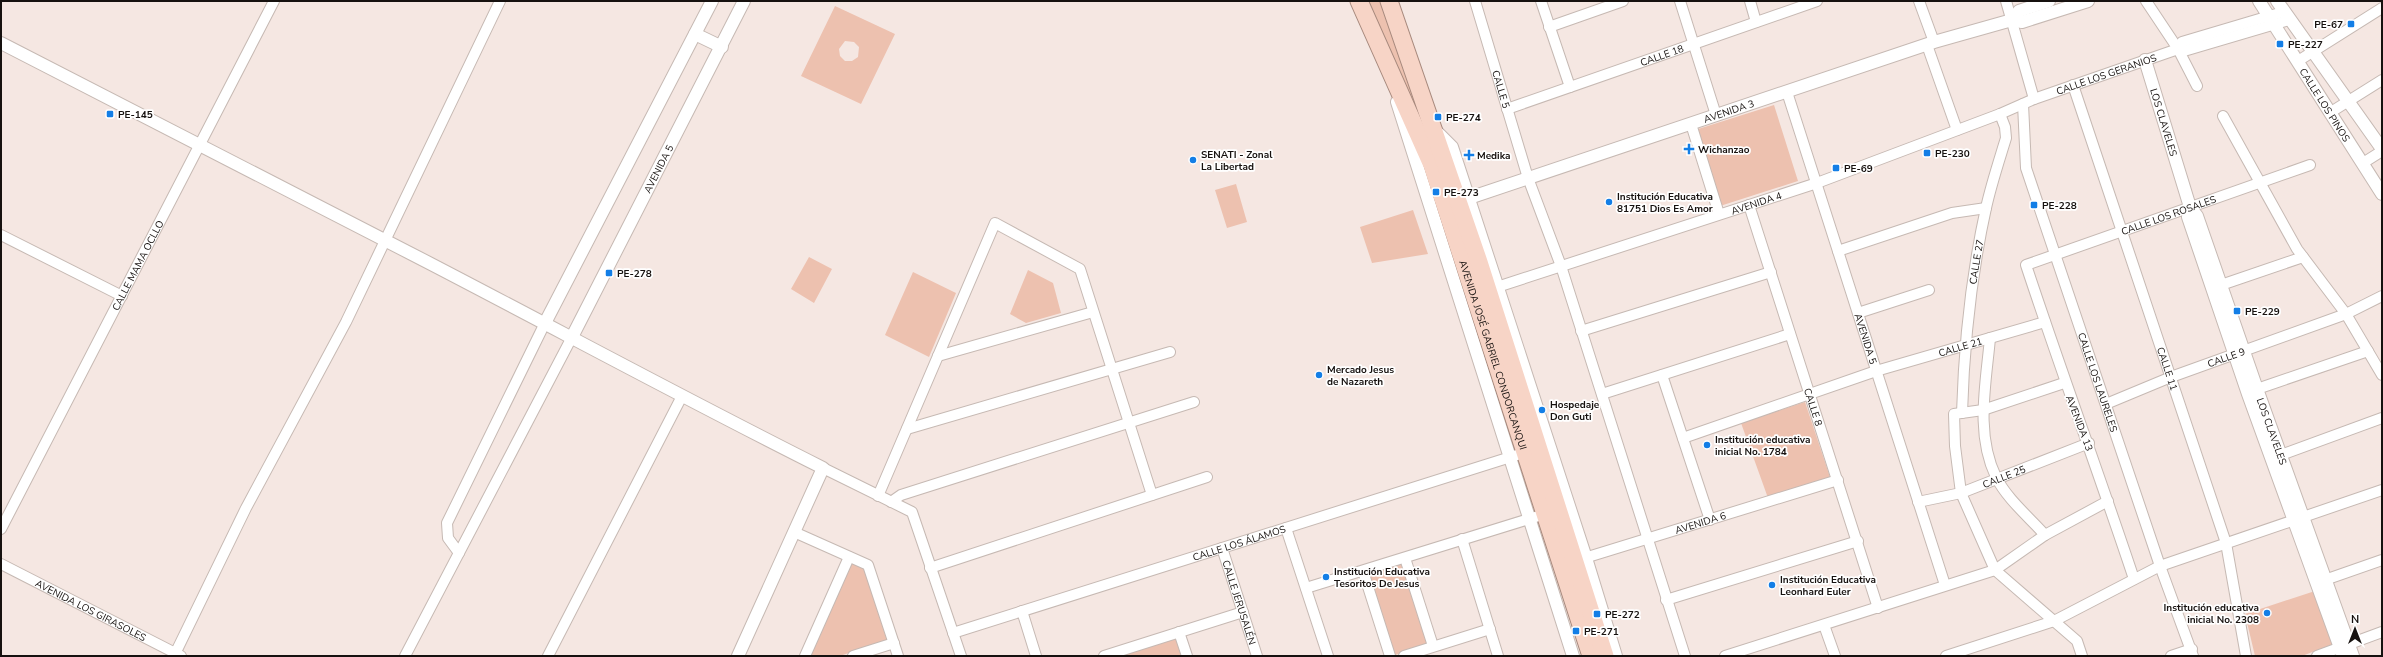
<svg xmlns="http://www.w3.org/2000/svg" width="2383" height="657" font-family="'Nunito Sans',sans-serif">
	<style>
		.green { fill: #edc1af; fill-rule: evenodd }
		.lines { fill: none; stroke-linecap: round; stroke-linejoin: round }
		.minor-casing { stroke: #c6b9b3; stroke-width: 12 }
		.tertiary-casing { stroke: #c6b9b3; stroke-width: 14 }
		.trunk-casing { stroke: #a7897d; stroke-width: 19 }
		.minor { stroke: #fff; stroke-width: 10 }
		.tertiary { stroke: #fff; stroke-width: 12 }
		.trunk { stroke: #f7d4c6; stroke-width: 17 }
		.poi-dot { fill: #137ee6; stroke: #fff; stroke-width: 1.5 }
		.labels { text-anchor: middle; stroke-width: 3.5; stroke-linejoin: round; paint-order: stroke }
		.poi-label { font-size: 10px; font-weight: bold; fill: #16110f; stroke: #fff; text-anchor: start }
		.street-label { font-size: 10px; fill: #16110f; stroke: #fff }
	</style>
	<rect width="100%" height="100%" fill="#f5e7e2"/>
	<path class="green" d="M 1363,1 L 1383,1 L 1431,149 Z
		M 835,6 L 895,34 L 861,104 L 801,76 ZM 845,41 L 854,42 L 859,47 L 858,57 L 852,61 L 845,61 L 840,56 L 839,49 Z
		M 1774,105 L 1798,181 L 1720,206 L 1695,130 Z
		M 1236,184 L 1247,222 L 1227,228 L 1215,190 Z
		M 1413,210 L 1428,254 L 1372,263 L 1360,227 Z
		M 809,257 L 832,269 L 814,303 L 791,289 Z
		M 1028,270 L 1053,283 L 1061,313 L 1026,323 L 1010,314 Z
		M 913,272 L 956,293 L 929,357 L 885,335 Z
		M 1805,402 L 1830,477 L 1768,498 L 1741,423 Z
		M 851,562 L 866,568 L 889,639 L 840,656 L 809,656 Z
		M 1401,564 L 1428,645 L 1395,655 L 1368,575 Z
		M 2318,590 L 2336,643 L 2302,656 L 2255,656 L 2245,614 Z
		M 1176,639 L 1181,656 L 1118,656 Z"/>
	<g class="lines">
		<defs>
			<g id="minor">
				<path id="s1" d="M 1475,1 L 1528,178 L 1561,266 L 1685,656"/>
				<path d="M 1541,1 L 1570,87"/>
				<path d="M 1680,1 L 1716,115"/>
				<path d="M 1750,1 L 1756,22"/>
				<path d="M 1919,1 L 1934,42"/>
				<path d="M 2006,1 L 2034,99"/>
				<path d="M 2146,1 L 2178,49 L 2197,86"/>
				<path d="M 1549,27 L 1623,1"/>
				<path d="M 1927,45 L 1957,130"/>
				<path d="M 2178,49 L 2182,42 L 2283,12"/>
				<path d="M 2298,61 L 2382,8"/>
				<path id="s2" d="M 2073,85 L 2226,543 L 2246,656"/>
				<path id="s3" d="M 1787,92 L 1945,585"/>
				<path id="s4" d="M 2023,104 L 2026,168 L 2160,566 L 2193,656"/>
				<path id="s5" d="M 1507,109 L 1817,1"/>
				<path d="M 2331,112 L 2382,80"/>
				<path d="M 2223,116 L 2297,249 L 2346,314 L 2382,375"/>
				<path d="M 1691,124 L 1719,214"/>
				<path d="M 2363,163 L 2382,151"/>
				<path id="s6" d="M 1749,205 L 1878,608"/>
				<path d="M 1,235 L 122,296"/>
				<path d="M 1838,251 L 1952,213 L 1986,208"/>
				<path d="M 2221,285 L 2303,257"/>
				<path id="s7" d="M 1491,289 L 1817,183 L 2000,114 L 2034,99 L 2178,49 L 2184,51 L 2289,20"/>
				<path d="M 1858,313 L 1929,290"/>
				<path d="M 1581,331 L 1771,272"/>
				<path d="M 1990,338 C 1986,384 1975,433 1996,477 C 2007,499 2029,517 2045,535"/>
				<path d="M 938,356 L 1093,312"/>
				<path d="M 1662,375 L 1710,520"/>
				<path d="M 2064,383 L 1983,410 L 1954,414 L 1955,446 L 1961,493 L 1995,570 L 2077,641 L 2082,656"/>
				<path d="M 2257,389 L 2368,351"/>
				<path d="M 1602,394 L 1790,334"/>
				<path id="s8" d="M 2106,404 L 2171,377 L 2346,314 L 2382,296"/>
				<path id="s9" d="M 1962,413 C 1964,344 1971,276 1986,208 C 1991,185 1999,161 2006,138 L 2005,127 L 2000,114"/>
				<path d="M 907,429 L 1170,352"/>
				<path id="s10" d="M 1683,438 L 1876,371 L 2045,322"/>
				<path d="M 2281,455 L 2382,418"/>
				<path d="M 823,468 L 912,512 L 961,656"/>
				<path d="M 878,496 L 995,223 L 1080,269 L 1152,495"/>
				<path d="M 891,502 L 901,495 L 1194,402"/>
				<path id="s11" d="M 1918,502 L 1961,493 L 2089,443"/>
				<path d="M 1286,528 L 1328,656"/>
				<path id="s12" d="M 1,529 L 274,1"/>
				<path d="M 794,532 L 868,565 L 898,656"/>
				<path d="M 1462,539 L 1498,656"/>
				<path id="s13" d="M 1222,548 L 1257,656"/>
				<path d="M 459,553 L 448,538 L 447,523 L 545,323"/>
				<path d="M 1405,558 L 1433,646"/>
				<path id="s14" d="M 1578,560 L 1838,480"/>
				<path id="s15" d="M 1,564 L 181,656"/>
				<path d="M 930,568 L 1207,477"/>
				<path d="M 1363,571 L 1390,656"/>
				<path id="s16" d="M 2134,579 C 2099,474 2061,371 2026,265 L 2310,165"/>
				<path d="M 2319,582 L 2382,560"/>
				<path d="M 1306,588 L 1545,514"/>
				<path d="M 1666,600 L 1858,541"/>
				<path d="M 1022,611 L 1036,656"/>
				<path d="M 1824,625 L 1835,656"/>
				<path d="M 1179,632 L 1187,656"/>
				<path id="s17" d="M 953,633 L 1517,455"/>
				<path d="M 174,656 L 246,508 L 346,322 L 500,1"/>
				<path d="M 405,656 L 572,337"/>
				<path d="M 548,656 L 681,398"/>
				<path d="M 805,656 L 849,557"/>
				<path d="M 853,656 L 894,643"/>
				<path d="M 1104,656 L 1243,612"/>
				<path d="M 1404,656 L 1490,629"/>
				<path d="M 1725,656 L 1995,570 L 2045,535 L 2108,501"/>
				<path d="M 1946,656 L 2054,621 L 2160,566 L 2382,490"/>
				<path d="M 2171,656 L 2192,649"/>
				<path d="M 2317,656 L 2382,632"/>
			</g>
			<g id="tertiary">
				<path id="s18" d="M 2259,1 L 2382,194"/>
				<path d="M 2277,1 L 2382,149"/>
				<path d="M 2012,20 L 2019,11 L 2049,1"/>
				<path d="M 695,34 L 722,47"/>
				<path d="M 1,43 C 144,118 288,190 431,264 C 562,332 691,402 823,468 L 738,656"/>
				<path id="s19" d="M 2145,60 L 2190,207 L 2197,216 L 2257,389 L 2353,656"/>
				<path d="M 1397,102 L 1573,656"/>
				<path d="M 1435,130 L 1452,147 L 1586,558 L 1616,656"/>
				<path id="s20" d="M 1451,204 L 1934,42 L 2012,20 L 2022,22 L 2088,1"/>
				<path d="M 2190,207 L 2188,217 L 2248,394 L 2343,656"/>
				<path d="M 545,323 L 712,1"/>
				<path id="s21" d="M 572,337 L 744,1"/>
			</g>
			<g id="trunk">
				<path id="s22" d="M 1359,1 L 1432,165 L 1591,656"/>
				<path d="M 1389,1 L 1479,262 L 1605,656"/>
			</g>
		</defs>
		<use href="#minor" class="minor-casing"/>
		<use href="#tertiary" class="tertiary-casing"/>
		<use href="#trunk" class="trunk-casing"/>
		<use href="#minor" class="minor"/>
		<use href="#tertiary" class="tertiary"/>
		<use href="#trunk" class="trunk"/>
	</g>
	<g class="poi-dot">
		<rect x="2347" y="20" width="8" height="8" rx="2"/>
		<rect x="2276" y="40" width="8" height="8" rx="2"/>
		<rect x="106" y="110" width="8" height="8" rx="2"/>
		<rect x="1434" y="113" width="8" height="8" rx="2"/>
		<path d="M1687 143h4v4h4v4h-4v4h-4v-4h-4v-4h4z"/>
		<rect x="1923" y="149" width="8" height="8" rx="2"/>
		<path d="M1467 149h4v4h4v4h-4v4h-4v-4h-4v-4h4z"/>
		<circle cx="1193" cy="160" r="4"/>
		<rect x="1832" y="164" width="8" height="8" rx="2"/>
		<rect x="1432" y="188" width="8" height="8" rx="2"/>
		<circle cx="1609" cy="202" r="4"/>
		<rect x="2030" y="201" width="8" height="8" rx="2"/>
		<rect x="605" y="269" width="8" height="8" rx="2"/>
		<rect x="2233" y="307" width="8" height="8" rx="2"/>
		<circle cx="1319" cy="375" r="4"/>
		<circle cx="1542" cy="410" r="4"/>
		<circle cx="1707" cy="445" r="4"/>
		<circle cx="1326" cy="577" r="4"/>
		<circle cx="1772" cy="585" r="4"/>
		<circle cx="2267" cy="613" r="4"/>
		<rect x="1593" y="610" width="8" height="8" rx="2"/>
		<rect x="1572" y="627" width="8" height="8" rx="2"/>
	</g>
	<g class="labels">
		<g class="poi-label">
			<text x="2343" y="28" text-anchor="end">PE-67</text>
			<text x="2288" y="48">PE-227</text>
			<text x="118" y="118">PE-145</text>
			<text x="1446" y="121">PE-274</text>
			<text x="1698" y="153">Wichanzao</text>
			<text x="1935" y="157">PE-230</text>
			<text x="1201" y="158">SENATI - Zonal<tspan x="1201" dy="12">La Libertad</tspan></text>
			<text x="1477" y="159">Medika</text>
			<text x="1844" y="172">PE-69</text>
			<text x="1444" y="196">PE-273</text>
			<text x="1617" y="200">Institución Educativa<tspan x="1617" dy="12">81751 Dios Es Amor</tspan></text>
			<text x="2042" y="209">PE-228</text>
			<text x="617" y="277">PE-278</text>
			<text x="2245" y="315">PE-229</text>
			<text x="1327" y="373">Mercado Jesus<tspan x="1327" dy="12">de Nazareth</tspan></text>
			<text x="1550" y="408">Hospedaje<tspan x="1550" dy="12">Don Guti</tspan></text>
			<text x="1715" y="443">Institución educativa<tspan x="1715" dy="12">inicial No. 1784</tspan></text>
			<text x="1334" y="575">Institución Educativa<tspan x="1334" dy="12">Tesoritos De Jesus</tspan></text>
			<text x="1780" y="583">Institución Educativa<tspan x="1780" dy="12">Leonhard Euler</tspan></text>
			<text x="2259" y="611" text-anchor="end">Institución educativa<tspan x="2259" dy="12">inicial No. 2308</tspan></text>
			<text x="1605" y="618">PE-272</text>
			<text x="1584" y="635">PE-271</text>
		</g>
		<g class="street-label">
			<text dy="4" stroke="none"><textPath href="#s5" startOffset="164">CALLE 18</textPath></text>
			<text dy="4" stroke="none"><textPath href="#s7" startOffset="652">CALLE LOS GERANIOS</textPath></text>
			<text dy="4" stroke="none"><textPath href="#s1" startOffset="92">CALLE 5</textPath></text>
			<text dy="4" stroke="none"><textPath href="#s18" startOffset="123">CALLE LOS PINOS</textPath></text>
			<text dy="4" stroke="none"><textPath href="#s20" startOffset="293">AVENIDA 3</textPath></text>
			<text dy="4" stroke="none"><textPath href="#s19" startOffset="65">LOS CLAVELES</textPath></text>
			<text dy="4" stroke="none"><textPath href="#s21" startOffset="189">AVENIDA 5</textPath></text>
			<text dy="4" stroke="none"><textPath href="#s7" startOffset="279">AVENIDA 4</textPath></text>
			<text dy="4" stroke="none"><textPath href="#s16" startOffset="483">CALLE LOS ROSALES</textPath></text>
			<text dy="4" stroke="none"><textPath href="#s9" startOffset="152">CALLE 27</textPath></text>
			<text dy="4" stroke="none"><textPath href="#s12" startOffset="297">CALLE MAMA OCLLO</textPath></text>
			<text dy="4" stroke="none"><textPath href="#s3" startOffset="259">AVENIDA 5</textPath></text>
			<text dy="4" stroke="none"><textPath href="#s10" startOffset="292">CALLE 21</textPath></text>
			<text dy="4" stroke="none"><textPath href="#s22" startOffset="379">AVENIDA JOSÉ GABRIEL CONDORCANQUI</textPath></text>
			<text dy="4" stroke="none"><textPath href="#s8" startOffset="129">CALLE 9</textPath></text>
			<text dy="4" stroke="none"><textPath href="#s2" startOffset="299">CALLE 11</textPath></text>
			<text dy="4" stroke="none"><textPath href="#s4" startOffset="290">CALLE LOS LAURELES</textPath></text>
			<text dy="4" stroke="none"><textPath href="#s6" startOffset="212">CALLE 8</textPath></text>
			<text transform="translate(2080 423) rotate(69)" y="4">AVENIDA 13</text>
			<text dy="4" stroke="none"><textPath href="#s19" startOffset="393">LOS CLAVELES</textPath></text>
			<text dy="4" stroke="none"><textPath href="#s11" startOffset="90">CALLE 25</textPath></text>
			<text dy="4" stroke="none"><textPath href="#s14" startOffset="128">AVENIDA 6</textPath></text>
			<text dy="4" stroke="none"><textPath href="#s17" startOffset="300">CALLE LOS ÁLAMOS</textPath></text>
			<text dy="4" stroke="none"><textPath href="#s13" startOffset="57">CALLE JERUSALÉN</textPath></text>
			<text dy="4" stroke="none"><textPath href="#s15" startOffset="101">AVENIDA LOS GIRASOLES</textPath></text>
		</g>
	</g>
	<rect width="2383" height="657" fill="none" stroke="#16110f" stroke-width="4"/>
	<g transform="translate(2355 629)" stroke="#ffffff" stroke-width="3" paint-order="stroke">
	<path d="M0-3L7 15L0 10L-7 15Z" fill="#16110f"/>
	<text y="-6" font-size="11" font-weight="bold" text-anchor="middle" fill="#16110f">N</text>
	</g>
</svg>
